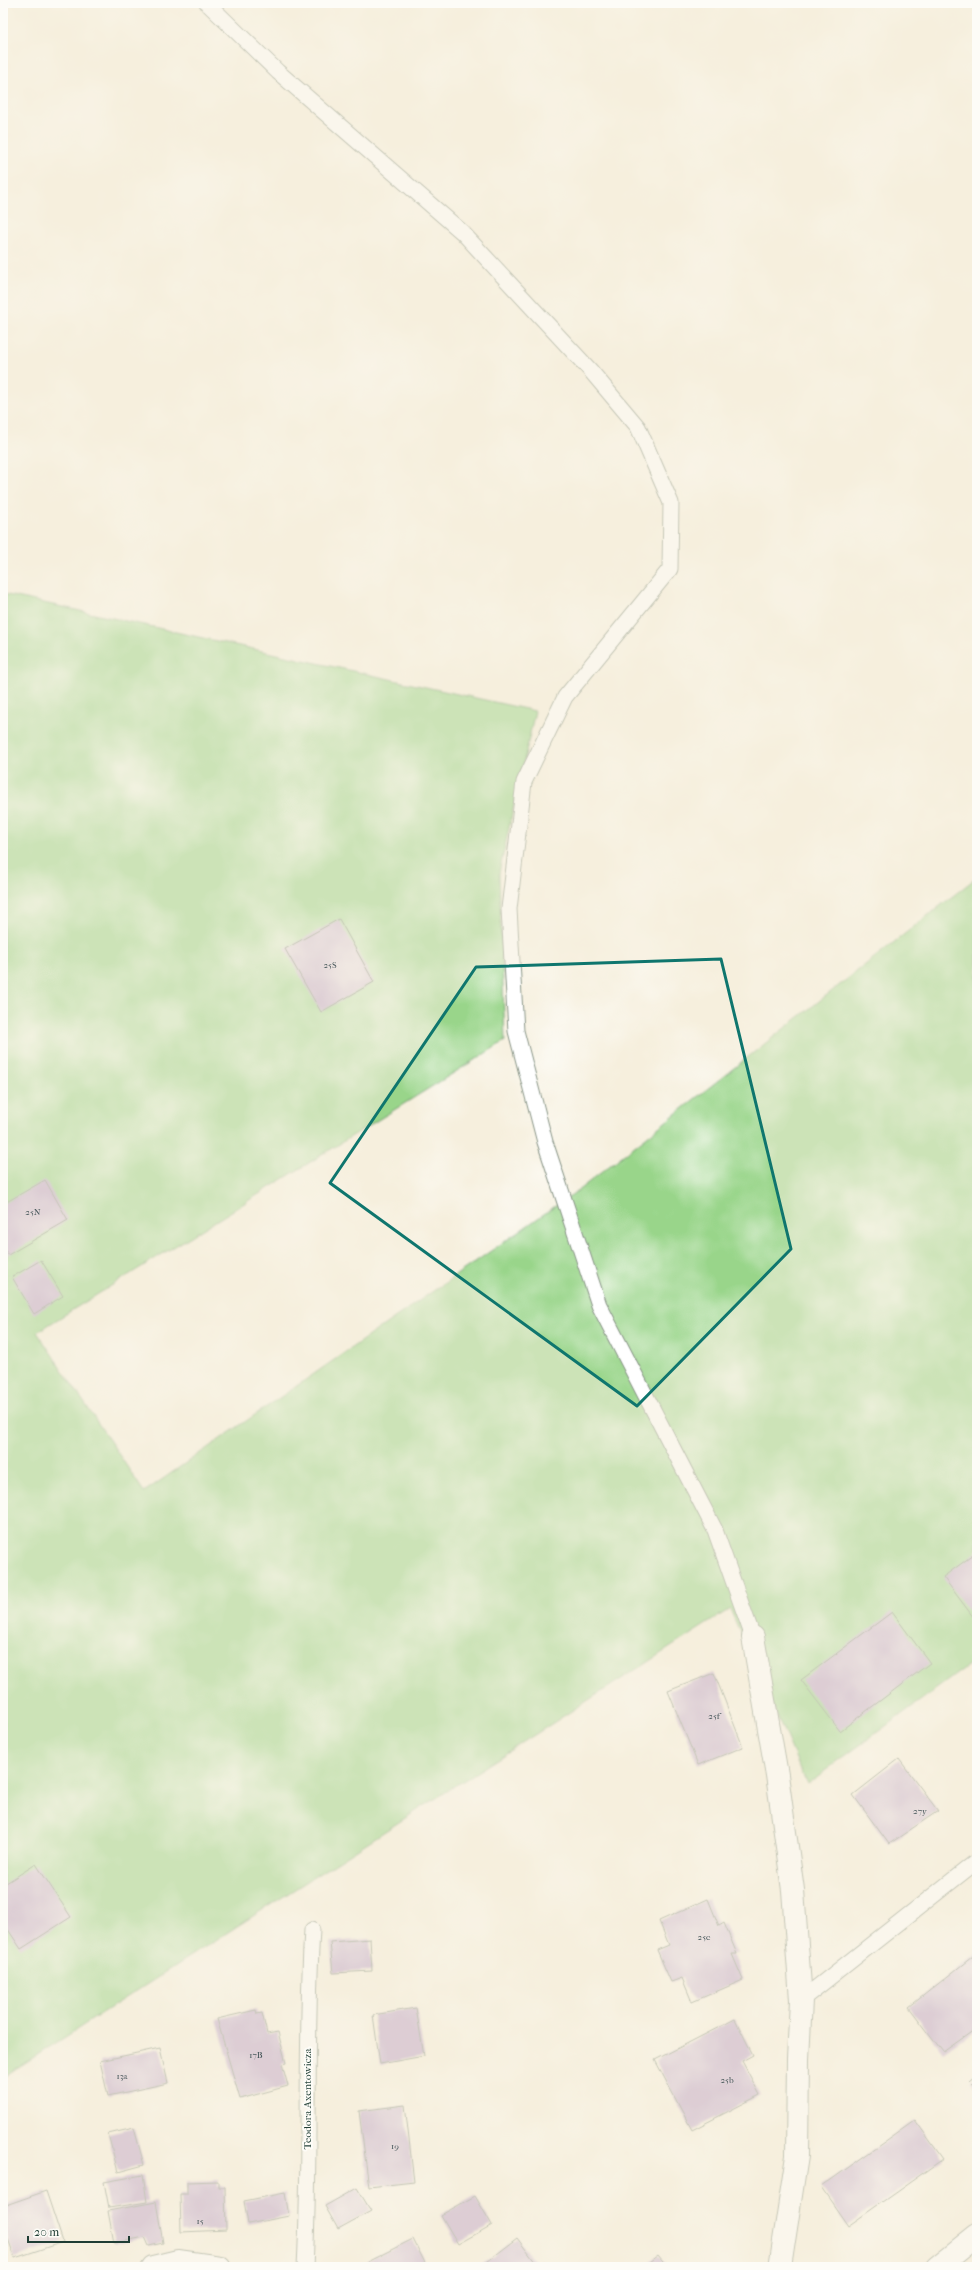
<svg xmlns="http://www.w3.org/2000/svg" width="980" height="2270" font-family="'IM FELL French Canon',serif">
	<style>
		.green { fill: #99d58a; stroke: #5c895f }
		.building { fill: #bea5cb }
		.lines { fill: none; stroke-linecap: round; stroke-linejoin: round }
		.service-casing { stroke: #8a9688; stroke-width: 17 }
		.minor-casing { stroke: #8a9688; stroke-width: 24 }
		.service { stroke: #fff; stroke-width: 15 }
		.minor { stroke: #fff; stroke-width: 22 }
		.marked { fill: none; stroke: #0f766e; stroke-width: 3; stroke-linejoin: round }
		.labels { text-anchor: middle; stroke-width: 4; stroke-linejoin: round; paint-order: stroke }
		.number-label { font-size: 9px; fill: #47575a }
		.street-label { font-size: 11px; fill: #1f3d34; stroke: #fdfcf7 }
	</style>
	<rect width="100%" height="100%" fill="#fdfcf7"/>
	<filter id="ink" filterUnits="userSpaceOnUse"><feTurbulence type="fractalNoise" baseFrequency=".025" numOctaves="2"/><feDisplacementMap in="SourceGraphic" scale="8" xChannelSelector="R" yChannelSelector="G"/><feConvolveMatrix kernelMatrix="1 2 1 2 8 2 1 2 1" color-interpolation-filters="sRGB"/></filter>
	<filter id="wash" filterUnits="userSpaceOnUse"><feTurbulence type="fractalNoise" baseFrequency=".012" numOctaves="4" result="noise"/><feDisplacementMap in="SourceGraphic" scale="16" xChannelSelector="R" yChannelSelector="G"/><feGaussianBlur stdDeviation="0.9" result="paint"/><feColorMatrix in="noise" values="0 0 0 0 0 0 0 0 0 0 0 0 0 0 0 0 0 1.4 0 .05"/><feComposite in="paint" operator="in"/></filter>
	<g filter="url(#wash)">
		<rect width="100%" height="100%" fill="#f6efdd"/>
		<path class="green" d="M 3,594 L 535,711 L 499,873 L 505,1041 L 37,1332 L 144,1492 L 580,1189 L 977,877 L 977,1659 L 807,1784 L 730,1609 L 3,2077 Z"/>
		<g id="blocks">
			<path class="building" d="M 339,919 L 374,982 L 321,1012 L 285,949 Z
				M 45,1180 L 68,1220 L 8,1255 L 3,1246 L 3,1204 Z
				M 41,1260 L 63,1296 L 34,1314 L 12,1277 Z
				M 977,1552 L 977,1622 L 943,1577 Z
				M 892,1612 L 930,1663 L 840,1731 L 801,1680 Z
				M 714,1673 L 743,1747 L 698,1765 L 668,1691 Z
				M 899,1759 L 938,1811 L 889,1844 L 853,1795 Z
				M 36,1864 L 71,1917 L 21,1949 L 3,1922 L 3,1885 Z
				M 708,1899 L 719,1926 L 724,1923 L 737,1954 L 732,1954 L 743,1980 L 692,2002 L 682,1978 L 671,1982 L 657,1950 L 669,1945 L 659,1921 Z
				M 370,1939 L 372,1971 L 333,1973 L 330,1942 Z
				M 977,1953 L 977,2028 L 943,2052 L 909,2007 Z
				M 416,2008 L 424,2056 L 380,2064 L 373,2015 Z
				M 256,2010 L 257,2014 L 262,2013 L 267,2034 L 278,2032 L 286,2063 L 282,2064 L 288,2086 L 240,2099 L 217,2019 Z
				M 735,2019 L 753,2055 L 742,2061 L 760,2095 L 692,2130 L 655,2060 Z
				M 160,2048 L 168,2083 L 108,2096 L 100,2061 Z
				M 977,2075 L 977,2088 L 970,2081 Z
				M 405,2105 L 414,2182 L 369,2187 L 359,2111 Z
				M 915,2120 L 943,2159 L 848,2226 L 821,2187 Z
				M 134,2128 L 144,2165 L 118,2172 L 108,2134 Z
				M 143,2175 L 147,2202 L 109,2208 L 104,2182 Z
				M 218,2181 L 218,2187 L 225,2187 L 226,2230 L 181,2232 L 180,2194 L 187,2194 L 187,2182 Z
				M 357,2188 L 371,2211 L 338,2229 L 325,2206 Z
				M 46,2191 L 63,2242 L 15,2258 L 3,2225 L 3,2206 Z
				M 285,2193 L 289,2216 L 248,2224 L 244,2201 Z
				M 475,2196 L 492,2225 L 458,2244 L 441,2215 Z
				M 156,2202 L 163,2243 L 149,2246 L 145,2237 L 114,2243 L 108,2211 Z
				M 517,2238 L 539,2267 L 479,2267 Z
				M 413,2239 L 427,2267 L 369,2267 L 367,2262 Z
				M 658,2256 L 667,2267 L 644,2267 Z"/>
		</g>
	</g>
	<g filter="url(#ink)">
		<use href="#blocks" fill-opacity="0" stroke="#8a9688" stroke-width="1"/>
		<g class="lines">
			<defs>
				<path id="service" d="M 207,3 L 278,72 L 462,232 L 590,370 L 638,427 L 671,503 L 670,569 L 565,697 L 524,782 L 509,909 L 516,1031 L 545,1142 L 599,1305 L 715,1530 L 753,1637
					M 801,2000 L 977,1861
					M 305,2267 C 311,2155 305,2042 312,1930"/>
				<path id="minor" d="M 753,1637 L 777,1775 L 793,1890 L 801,2000 L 798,2059 L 797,2156 L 780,2267
					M 153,2267 L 178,2261 L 220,2267
					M 937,2267 L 977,2235"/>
			</defs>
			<use href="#service" class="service-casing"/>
			<use href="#minor" class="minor-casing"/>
			<use href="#service" class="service"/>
			<use href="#minor" class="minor"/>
		</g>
	</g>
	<path d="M0 0H980V2270H0ZM 721,959 L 791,1249 L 637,1406 L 330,1183 L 476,967 Z" fill="#f6efdd" fill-opacity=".55" fill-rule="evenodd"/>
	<path class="marked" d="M 721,959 L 791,1249 L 637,1406 L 330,1183 L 476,967 Z"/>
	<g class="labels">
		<g class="number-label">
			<text x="330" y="968">25S</text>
			<text x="33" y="1215">25N</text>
			<text x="714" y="1719">25f</text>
			<text x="920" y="1814">27y</text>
			<text x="704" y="1940">25e</text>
			<text x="256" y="2058">17B</text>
			<text x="122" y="2079">13a</text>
			<text x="727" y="2083">25b</text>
			<text x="395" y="2149">19</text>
			<text x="200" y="2224">15</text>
		</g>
		<g class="street-label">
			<text transform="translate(307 2099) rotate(-90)" y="4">Teodora Axentowicza</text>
		</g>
	</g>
	<rect width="980" height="2270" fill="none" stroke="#fdfcf7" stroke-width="16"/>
	<path d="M28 2236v6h101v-6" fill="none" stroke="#1f3d34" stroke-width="2"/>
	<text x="34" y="2236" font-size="12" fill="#1f3d34" stroke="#fdfcf7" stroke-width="3" paint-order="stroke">20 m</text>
</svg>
